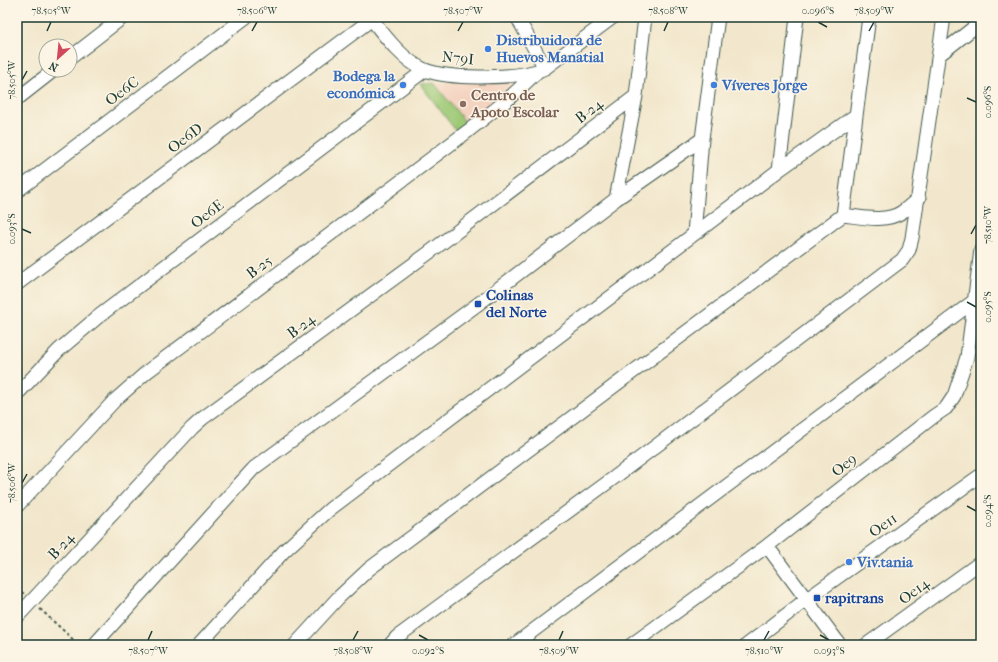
<svg xmlns="http://www.w3.org/2000/svg" width="998" height="662" font-family="'IM FELL French Canon',serif">
	<style>
		.built { fill: #f4d3c0 }
		.green { fill: #9dc976; stroke: #5e8355 }
		.lines { fill: none; stroke-linecap: round; stroke-linejoin: round }
		.minor-casing { stroke: #3f564b; stroke-width: 15 }
		.path { stroke: #3f564b; stroke-width: 2; stroke-dasharray: 3 3; stroke-linecap: butt }
		.minor { stroke: #fff; stroke-width: 13 }
		.ticks { fill: none; stroke: #1f3d34; stroke-width: 1.5 }
		.shop-dot { fill: #3f7fe0; stroke: #fcf5e5; stroke-width: 1.5 }
		.education-dot { fill: #8d6e63; stroke: #fcf5e5; stroke-width: 1.5 }
		.transit-dot { fill: #1a4fb4; stroke: #fcf5e5; stroke-width: 1.5 }
		.labels { text-anchor: middle; stroke-width: 3; stroke-linejoin: round; paint-order: stroke }
		.shop-label { font-size: 15px; font-weight: bold; fill: #366cbe; stroke: #fcf5e5; text-anchor: start }
		.street-label { font-size: 15px; fill: #1f3d34; stroke: #fcf5e5 }
		.education-label { font-size: 15px; font-weight: bold; fill: #785e54; stroke: #fcf5e5; text-anchor: start }
		.transit-label { font-size: 15px; font-weight: bold; fill: #164399; stroke: #fcf5e5; text-anchor: start }
		.neatline { fill: none; stroke: #1f3d34; stroke-width: 1.5 }
		.ticks-label { font-size: 10px; text-anchor: middle; fill: #1f3d34 }
	</style>
	<rect width="100%" height="100%" fill="#fcf5e5"/>
	<filter id="ink" filterUnits="userSpaceOnUse"><feTurbulence type="fractalNoise" baseFrequency=".025" numOctaves="2"/><feDisplacementMap in="SourceGraphic" scale="8" xChannelSelector="R" yChannelSelector="G"/><feConvolveMatrix kernelMatrix="1 2 1 2 8 2 1 2 1" color-interpolation-filters="sRGB"/></filter>
	<filter id="wash" filterUnits="userSpaceOnUse"><feTurbulence type="fractalNoise" baseFrequency=".012" numOctaves="4" result="noise"/><feDisplacementMap in="SourceGraphic" scale="16" xChannelSelector="R" yChannelSelector="G"/><feGaussianBlur stdDeviation="0.9" result="paint"/><feColorMatrix in="noise" values="0 0 0 0 0 0 0 0 0 0 0 0 0 0 0 0 0 1.4 0 .05"/><feComposite in="paint" operator="in"/></filter>
	<g filter="url(#wash)">
		<rect width="100%" height="100%" fill="#f2e7cc"/>
		<path class="built" d="M 510,79 L 513,85 L 456,131 L 420,84 Z"/>
		<path class="green" d="M 434,83 L 466,123 L 456,131 L 420,84 Z"/>
	</g>
	<g filter="url(#ink)">
		<g class="lines">
			<defs>
				<path id="minor" d="M 370,17 C 384,35 403,61 425,70 C 451,80 520,79 545,68 L 613,17
					M 517,17 L 545,68
					M 939,55 L 981,22
					M 70,58 L 123,17
					M 17,99 L 54,70
					M 779,170 L 797,17
					M 17,191 L 246,17
					M 616,199 L 636,96 L 645,17
					M 843,215 L 869,17
					M 694,234 L 702,139 L 718,17
					M 17,284 L 372,19
					M 17,394 L 59,350 L 99,316 L 425,70
					M 17,506 L 114,401 L 148,371 L 468,131 L 507,100 L 537,72
					M 767,546 L 840,645
					M 17,617 L 192,428 L 203,418 L 430,252 L 636,96
					M 94,645 L 254,468 L 478,304 L 616,199 L 702,139
					M 199,645 L 284,551 L 330,509 L 779,170 L 856,115
					M 295,645 L 338,598 L 369,569 L 843,215 C 861,217 886,223 902,212 C 908,208 913,203 919,198
					M 390,645 L 397,637 L 611,480 L 902,260 L 909,250 L 912,238 L 944,17
					M 514,645 L 974,301
					M 631,645 L 767,546 L 934,416 L 946,408 L 954,396 L 967,357 L 981,250
					M 747,645 L 807,599 L 981,475
					M 866,645 L 981,562"/>
			</defs>
			<use href="#minor" class="minor-casing"/>
			<path class="path" d="M 17,588 L 24,594
				M 40,609 L 79,645"/>
			<use href="#minor" class="minor"/>
		</g>
	</g>
	<path class="ticks" d="M 818,22 L 827,27M 47,31 L 51,22M 252,31 L 257,22M 458,31 L 463,22M 664,31 L 668,22M 869,31 L 874,22M 22,80 L 27,71M 967,98 L 976,102M 22,229 L 31,233M 971,234 L 976,225M 967,302 L 976,307M 22,483 L 27,474M 967,506 L 976,511M 419,635 L 428,640M 820,635 L 829,640M 148,640 L 152,631M 353,640 L 358,631M 559,640 L 563,631M 764,640 L 769,631"/>
	<g class="shop-dot">
		<circle cx="488" cy="49" r="4"/>
		<circle cx="403" cy="85" r="4"/>
		<circle cx="714" cy="85" r="4"/>
		<circle cx="849" cy="562" r="4"/>
	</g>
	<circle class="education-dot" cx="463" cy="104" r="4"/>
	<g class="transit-dot">
		<rect x="474" y="300" width="8" height="8" rx="2"/>
		<rect x="813" y="594" width="8" height="8" rx="2"/>
	</g>
	<g class="labels">
		<g class="shop-label">
			<text x="496" y="45">Distribuidora de<tspan x="496" dy="17">Huevos Manatial</tspan></text>
			<text x="395" y="81" text-anchor="end">Bodega la<tspan x="395" dy="17">económica</tspan></text>
			<text x="722" y="90">Víveres Jorge</text>
			<text x="857" y="567">Viv.tania</text>
		</g>
		<g class="street-label">
			<text transform="translate(458 58) rotate(5)" y="5">N79I</text>
			<text transform="translate(122 91) rotate(-37)" y="5">Oe6C</text>
			<text transform="translate(589 111) rotate(-37)" y="5">B-24</text>
			<text transform="translate(185 138) rotate(-37)" y="5">Oe6D</text>
			<text transform="translate(207 214) rotate(-37)" y="5">Oe6E</text>
			<text transform="translate(259 267) rotate(-37)" y="5">B-25</text>
			<text transform="translate(301 326) rotate(-36)" y="5">B-24</text>
			<text transform="translate(844 465) rotate(-38)" y="5">Oe9</text>
			<text transform="translate(883 525) rotate(-35)" y="5">Oe11</text>
			<text transform="translate(61 546) rotate(-47)" y="5">B-24</text>
			<text transform="translate(914 591) rotate(-36)" y="5">Oe14</text>
		</g>
		<g class="education-label">
			<text x="471" y="100">Centro de<tspan x="471" dy="17">Apoto Escolar</tspan></text>
		</g>
		<g class="transit-label">
			<text x="486" y="300">Colinas<tspan x="486" dy="17">del Norte</tspan></text>
			<text x="825" y="603">rapitrans</text>
		</g>
	</g>
	<rect width="998" height="662" fill="none" stroke="#fcf5e5" stroke-width="44"/>
	<g transform="translate(58 58) rotate(207)"><circle r="19" fill="#fcf5e5" stroke="#a4ab9e"/>
	<path d="M0-3L7 15L0 10L-7 15Z" fill="#d1495b"/>
	<text y="-6" font-size="11" font-weight="bold" text-anchor="middle" fill="#1f3d34">N</text>
	</g>
	<rect x="22" y="22" width="954" height="618" class="neatline"/>
	<g class="ticks-label">
		<text x="51" y="14">78.505°W</text>
		<text x="257" y="14">78.506°W</text>
		<text x="463" y="14">78.507°W</text>
		<text x="668" y="14">78.508°W</text>
		<text x="818" y="14">0.096°S</text>
		<text x="874" y="14">78.509°W</text>
		<text transform="translate(11 80) rotate(-90)" y="4">78.505°W</text>
		<text transform="translate(987 102) rotate(-90)" y="4">0.096°S</text>
		<text transform="translate(987 225) rotate(-90)" y="4">78.510°W</text>
		<text transform="translate(11 229) rotate(-90)" y="4">0.093°S</text>
		<text transform="translate(987 307) rotate(-90)" y="4">0.095°S</text>
		<text transform="translate(11 483) rotate(-90)" y="4">78.506°W</text>
		<text transform="translate(987 511) rotate(-90)" y="4">0.094°S</text>
		<text x="148" y="654">78.507°W</text>
		<text x="353" y="654">78.508°W</text>
		<text x="428" y="654">0.092°S</text>
		<text x="559" y="654">78.509°W</text>
		<text x="764" y="654">78.510°W</text>
		<text x="829" y="654">0.093°S</text>
	</g>
</svg>
